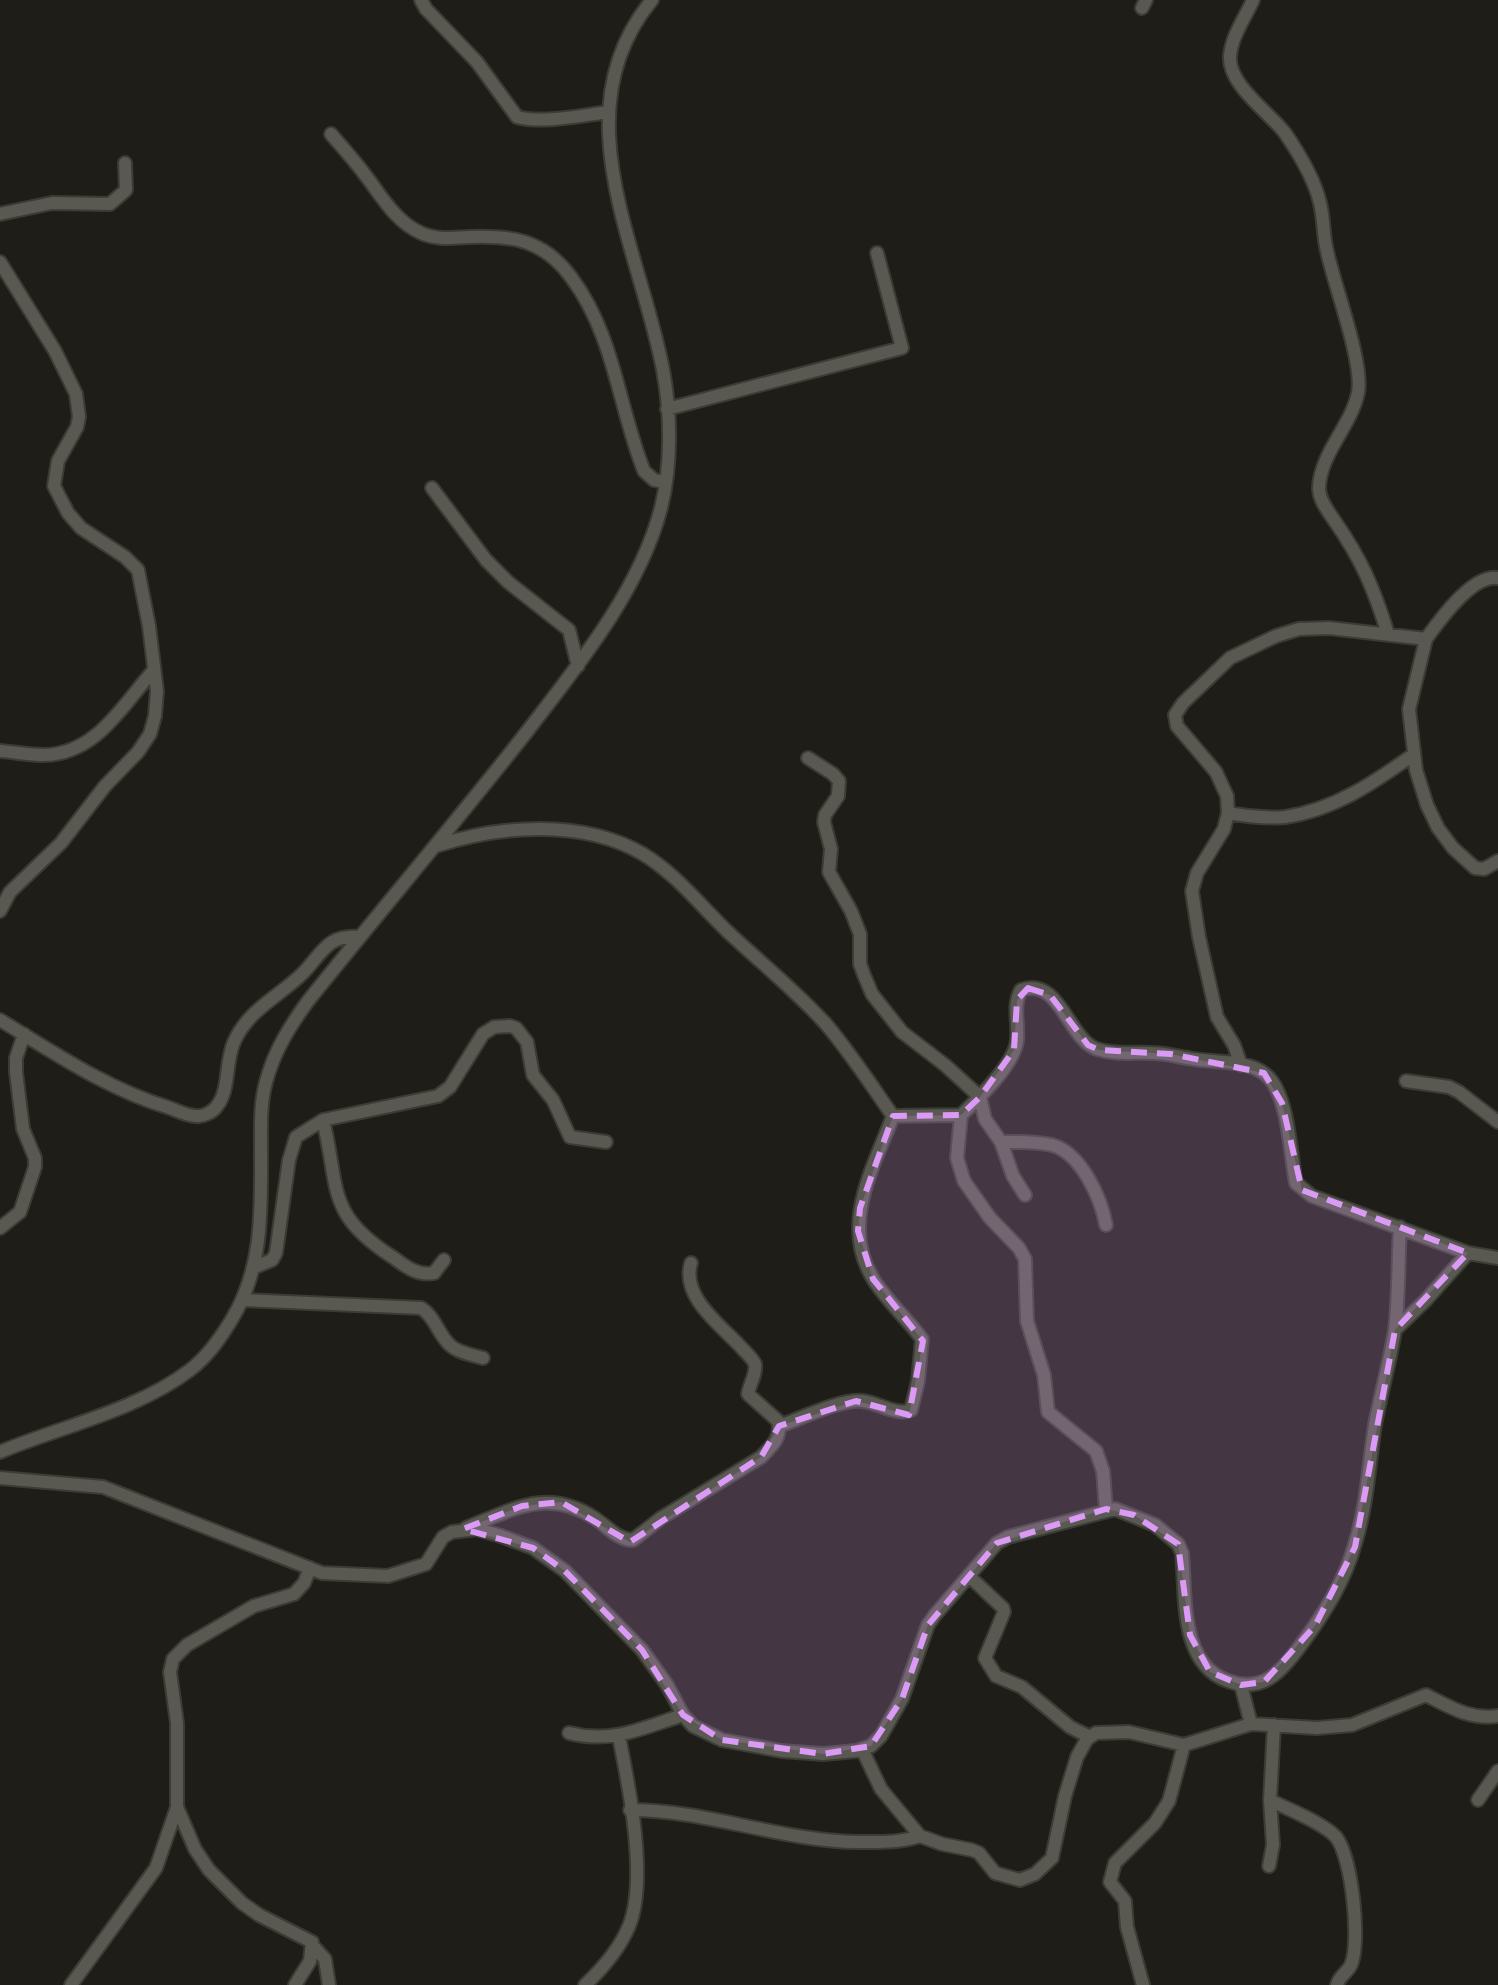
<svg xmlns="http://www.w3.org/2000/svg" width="1498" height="1985" font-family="'PT Sans',sans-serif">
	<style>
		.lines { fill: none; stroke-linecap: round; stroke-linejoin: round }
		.minor-casing { stroke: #3b3b37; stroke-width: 16 }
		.minor { stroke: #595951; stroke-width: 12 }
		.marked { fill: #da9af6; fill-opacity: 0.2; stroke: #da9af6; stroke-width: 6; stroke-dasharray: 16 10; stroke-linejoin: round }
	</style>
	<rect width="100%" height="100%" fill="#1e1d17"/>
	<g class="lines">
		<defs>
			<path id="minor" d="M 421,0 L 426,9 L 477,62 L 517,117 C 542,124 583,115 609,112
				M 1253,0 C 1245,18 1232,35 1230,56 C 1228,85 1269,112 1285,133 C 1298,152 1315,181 1320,203 C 1324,219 1323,236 1327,251 C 1334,285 1364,363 1358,393 C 1351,426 1320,454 1319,488 C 1319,500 1328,511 1334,520 C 1362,560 1374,589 1388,634
				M 1142,8 L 1146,0
				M 331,134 C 343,148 355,161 366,176 C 382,197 396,222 421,233 C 436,240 453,238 469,237 C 512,235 544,240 571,277 C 615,336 618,406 644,471 L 654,480 L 665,482
				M 0,214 L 52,203 L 110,204 L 126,190 L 125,163
				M 0,262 L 55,351 L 76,394 L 79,417 L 77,427 L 58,461 L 54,486 L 68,513 L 81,528 L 125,557 L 138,570 L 149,626 L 157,691 L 155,716 L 150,734 L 138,752 L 105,786 L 61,843 L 10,892 L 0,911
				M 667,409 L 902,348 L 877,253
				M 432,488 L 486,560 L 508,582 L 569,630 L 578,666
				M 1426,639 L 1409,709 L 1416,770 L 1427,805 L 1438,828 L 1453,848 L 1475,868 L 1484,869 L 1498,861
				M 0,751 C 14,752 29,755 44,755 C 97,754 123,704 154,670
				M 808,758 L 833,774 L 839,781 L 838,796 L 825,815 L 824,822 L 831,849 L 829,872 L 851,911 L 860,934 L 860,964 L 864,975 L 872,994 L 902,1032 L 945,1065 L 980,1097 L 985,1119 L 1001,1142 L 1013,1176 L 1025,1195
				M 1228,813 C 1246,816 1266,819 1285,817 C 1334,810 1375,782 1414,754
				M 436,846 C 500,825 583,819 643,854 C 676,874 700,905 728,932 C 760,962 795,990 825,1023 C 850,1052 871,1085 893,1116
				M 0,1020 C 53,1052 107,1089 167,1107 C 176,1110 187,1116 196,1116 C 203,1117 213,1112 217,1106 C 230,1090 225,1062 234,1042 C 248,1010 278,997 302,974 C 322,954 327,934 359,937
				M 1241,1065 L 1234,1045 L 1217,1017 L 1199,937 L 1192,891 L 1197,873 L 1224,829 L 1228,813 L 1227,796 L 1216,772 L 1177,726 L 1175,715 L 1183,703 L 1230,658 L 1276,636 L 1299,629 L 1329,628 L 1426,639 C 1439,621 1472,574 1498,578
				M 1406,1081 L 1449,1087 L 1459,1092 L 1498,1122
				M 961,1115 L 957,1158 L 964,1181 L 990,1218 L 1019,1248 L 1025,1259 L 1027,1321 L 1044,1375 L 1048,1412 L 1096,1451 L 1103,1471 L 1106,1509
				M 893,1116 L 961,1115 C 978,1099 1015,1064 1017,1040 C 1019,1022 1012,1006 1021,990 C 1060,976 1068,1039 1097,1049 C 1115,1055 1133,1052 1152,1053 C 1166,1053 1179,1057 1194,1059 C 1216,1063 1246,1059 1265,1074 C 1289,1092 1290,1155 1296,1183 L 1312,1196 L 1468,1253 L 1498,1258
				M 323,1120 C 340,1189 325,1214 394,1258 C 406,1267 418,1276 434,1273 L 444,1260
				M 1001,1142 C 1018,1142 1036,1141 1052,1145 C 1081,1153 1101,1198 1106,1225
				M 0,1228 L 20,1212 L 35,1167 L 35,1158 L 23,1129 L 16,1072 L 16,1058 L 24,1034
				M 255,1267 L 272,1260 L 276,1253 L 289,1160 L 296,1137 L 323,1120 L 438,1096 L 450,1087 L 483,1034 L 494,1027 L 510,1026 L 516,1028 L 527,1042 L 533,1075 L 553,1100 L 570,1137 L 606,1142
				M 243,1300 L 421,1308 C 435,1316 438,1335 451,1346 C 459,1353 473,1355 483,1358
				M 1395,1330 L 1426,1300 L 1468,1253
				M 779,1426 C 802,1418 840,1399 863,1401 C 879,1403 897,1416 911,1410 L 918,1381 L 922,1339 C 907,1319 889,1303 875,1282 C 839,1227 872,1170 893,1116
				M 0,1452 C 62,1426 136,1411 190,1370 C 208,1356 220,1339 232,1319 C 264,1266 261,1208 261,1148 C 261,1126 260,1103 266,1082 C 274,1051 290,1026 308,1001 C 381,910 457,821 529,729 C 580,663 640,589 661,508 C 672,464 671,413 663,370 C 640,248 560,111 652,0
				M 0,1478 L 103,1487 L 322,1573 L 388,1576 L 426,1564 L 443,1537 L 452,1532 L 477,1529 L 501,1536 L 533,1548 L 565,1571 L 642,1650 L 667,1685 L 683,1715 L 693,1726 L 722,1740 L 782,1751 L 823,1754 L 856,1751 L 871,1746 L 881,1736 L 902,1699 L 928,1625 L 935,1615 L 997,1543 L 1008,1537 L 1115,1509 L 1155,1525 L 1178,1544 L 1182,1553 C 1186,1595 1179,1664 1228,1681 C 1263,1694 1282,1671 1301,1645 C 1324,1614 1345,1581 1355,1544 C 1367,1506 1369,1464 1375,1425 C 1381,1393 1390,1361 1395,1330 C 1399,1296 1398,1261 1400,1227
				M 466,1528 C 513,1509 549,1487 596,1519 C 608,1527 618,1540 633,1540 L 661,1518 L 761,1457 C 772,1446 782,1437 778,1421 L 748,1394 C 749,1385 757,1374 755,1364 C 752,1357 744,1351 739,1345 C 719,1324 681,1296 691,1263
				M 969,1576 L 1003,1608 L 1004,1612 L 985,1658 L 996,1676 L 1022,1687 L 1070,1727 L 1090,1737
				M 1241,1685 L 1251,1724
				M 569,1733 C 612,1744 642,1728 683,1715
				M 862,1749 L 881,1789 L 920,1836 L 942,1844 L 972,1850 L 979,1853 L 995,1873 L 1020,1880 L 1035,1874 L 1052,1858 L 1065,1796 L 1077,1757 L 1087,1739 L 1096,1733 L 1129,1732 L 1184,1745 L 1251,1724 L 1317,1728 L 1352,1725 L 1426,1695 C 1450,1707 1470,1720 1498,1716
				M 1270,1800 C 1287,1809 1324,1823 1336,1837 C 1352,1857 1361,1942 1351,1965 C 1347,1973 1339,1976 1337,1985
				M 1478,1800 L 1498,1771
				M 630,1810 C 707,1810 781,1841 858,1842 C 880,1842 899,1843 920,1836
				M 1269,1866 L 1273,1845 L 1270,1800 L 1274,1725
				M 313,1946 L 325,1959 L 329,1985
				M 71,1985 L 156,1868 L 177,1807
				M 295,1985 L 310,1961 L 312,1942 L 259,1915 L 242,1903 L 209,1870 L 195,1849 L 177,1807 L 177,1723 L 170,1672 L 173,1659 L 187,1645 L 254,1606 L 294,1594 L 304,1583 L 310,1568
				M 585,1985 C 602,1969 620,1948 629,1926 C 648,1880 629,1786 619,1737
				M 1143,1985 L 1127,1927 L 1125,1901 L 1110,1882 L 1115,1863 L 1155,1823 L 1169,1801 L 1184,1745"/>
		</defs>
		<use href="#minor" class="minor-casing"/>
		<use href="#minor" class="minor"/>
	</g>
	<path class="marked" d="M 1028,988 L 1050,995 L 1088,1045 L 1099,1050 L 1171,1054 L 1264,1073 L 1282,1103 L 1302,1190 L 1468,1253 L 1395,1330 L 1355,1547 L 1315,1626 L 1264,1682 L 1241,1685 L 1210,1672 L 1190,1635 L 1178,1544 L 1134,1515 L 1106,1509 L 997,1543 L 928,1625 L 902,1699 L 871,1746 L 823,1754 L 722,1740 L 683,1715 L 642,1650 L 565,1571 L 533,1548 L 463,1529 L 522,1506 L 561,1502 L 630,1542 L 761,1457 L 779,1426 L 856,1401 L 909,1415 L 923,1341 L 873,1279 L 858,1231 L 860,1208 L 893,1116 L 961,1115 L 980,1097 L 1014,1050 L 1017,1000 Z"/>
</svg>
